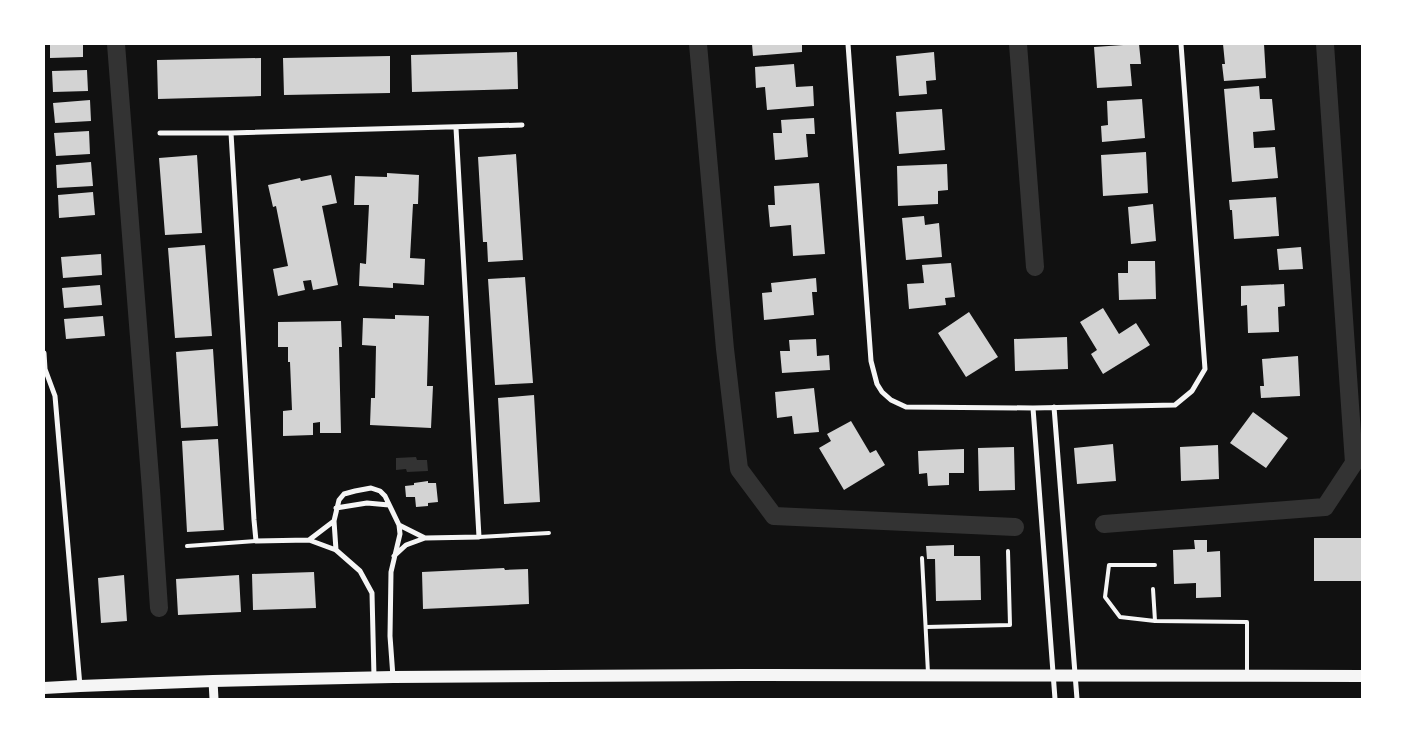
<svg xmlns="http://www.w3.org/2000/svg" width="1406" height="743" font-family="Rubik,sans-serif">
	<style>
		.water { fill: #333 }
		.lines { fill: none; stroke-linecap: round; stroke-linejoin: round }
		.canal { stroke: #333; stroke-width: 18 }
		.building { fill: #d3d3d3 }
		.service { stroke: #f5f5f5; stroke-width: 4 }
		.minor { stroke: #f5f5f5; stroke-width: 5 }
		.tertiary { stroke: #f5f5f5; stroke-width: 9 }
		.primary { stroke: #f5f5f5; stroke-width: 12 }
	</style>
	<rect width="100%" height="100%" fill="#111"/>
	<path class="water" d="M 416,457 L 417,460 L 427,460 L 428,471 L 407,472 L 406,469 L 396,470 L 396,458 Z"/>
	<g class="lines">
		<path class="canal" d="M 116,44 L 151,490 L 159,608
			M 698,44 L 725,349 L 739,469 L 774,516 L 1015,527
			M 1018,44 L 1035,267
			M 1104,524 L 1325,507 L 1354,463 L 1325,44"/>
	</g>
	<path class="building" d="M 50,44 L 83,44 L 83,57 L 50,58 Z
		M 752,44 L 802,44 L 802,52 L 753,56 Z
		M 1138,44 L 1139,44 L 1141,64 L 1130,64 L 1132,86 L 1097,88 L 1094,47 Z
		M 1223,44 L 1264,44 L 1266,78 L 1224,81 L 1222,64 L 1225,64 Z
		M 517,52 L 518,89 L 412,92 L 411,55 Z
		M 934,52 L 936,80 L 926,81 L 927,94 L 899,96 L 896,56 Z
		M 390,56 L 390,93 L 284,95 L 283,58 Z
		M 261,58 L 261,96 L 158,99 L 157,60 Z
		M 794,64 L 796,87 L 813,86 L 814,106 L 767,110 L 765,87 L 756,88 L 755,67 Z
		M 87,70 L 88,91 L 53,92 L 52,71 Z
		M 1259,86 L 1260,99 L 1272,99 L 1275,130 L 1253,132 L 1254,148 L 1275,147 L 1278,178 L 1232,182 L 1224,89 Z
		M 1142,99 L 1145,138 L 1102,142 L 1101,126 L 1108,125 L 1107,101 Z
		M 90,100 L 91,121 L 55,123 L 53,103 Z
		M 942,109 L 945,150 L 899,154 L 896,112 Z
		M 814,118 L 815,134 L 806,134 L 808,157 L 775,160 L 773,133 L 782,133 L 781,120 Z
		M 89,131 L 90,154 L 56,156 L 54,133 Z
		M 1146,152 L 1148,193 L 1103,196 L 1101,155 Z
		M 516,154 L 523,260 L 488,262 L 487,242 L 483,242 L 478,157 Z
		M 197,155 L 202,233 L 165,235 L 159,158 Z
		M 91,162 L 93,186 L 57,188 L 56,165 Z
		M 947,164 L 948,190 L 938,191 L 938,204 L 898,206 L 897,166 Z
		M 387,173 L 419,175 L 418,204 L 413,204 L 410,258 L 425,259 L 424,285 L 393,283 L 393,288 L 359,286 L 360,263 L 366,264 L 369,205 L 354,205 L 355,176 L 387,177 Z
		M 331,175 L 337,203 L 322,206 L 338,285 L 313,290 L 311,280 L 303,281 L 305,290 L 278,296 L 273,269 L 288,266 L 276,206 L 273,207 L 268,185 L 300,178 L 301,181 Z
		M 819,183 L 825,254 L 793,256 L 791,225 L 770,227 L 768,205 L 775,205 L 774,186 Z
		M 93,192 L 95,215 L 59,218 L 58,195 Z
		M 1276,197 L 1279,236 L 1234,239 L 1232,210 L 1230,210 L 1229,200 Z
		M 1153,204 L 1156,241 L 1131,244 L 1128,207 Z
		M 924,216 L 925,225 L 939,223 L 942,257 L 906,260 L 902,218 Z
		M 205,245 L 212,336 L 175,338 L 168,248 Z
		M 1301,247 L 1303,269 L 1279,270 L 1277,249 Z
		M 101,254 L 102,275 L 63,278 L 61,257 Z
		M 1128,261 L 1155,261 L 1156,299 L 1119,300 L 1118,273 L 1128,273 Z
		M 951,263 L 955,297 L 945,298 L 946,305 L 909,309 L 907,284 L 924,283 L 922,265 Z
		M 525,277 L 533,383 L 495,385 L 488,279 Z
		M 816,278 L 817,292 L 812,292 L 814,315 L 764,320 L 762,293 L 772,292 L 771,283 Z
		M 1284,284 L 1285,306 L 1278,307 L 1279,332 L 1248,333 L 1247,305 L 1241,306 L 1241,286 Z
		M 100,285 L 102,305 L 64,308 L 62,288 Z
		M 1103,308 L 1119,334 L 1136,323 L 1150,345 L 1103,374 L 1091,354 L 1097,350 L 1080,322 Z
		M 969,312 L 998,357 L 966,377 L 938,333 Z
		M 395,315 L 429,316 L 427,386 L 433,386 L 431,428 L 370,425 L 371,398 L 375,398 L 376,346 L 362,345 L 363,318 L 395,319 Z
		M 103,316 L 105,336 L 66,339 L 64,319 Z
		M 341,321 L 342,347 L 339,347 L 341,433 L 320,433 L 320,422 L 313,423 L 313,435 L 283,436 L 283,411 L 292,410 L 290,362 L 288,362 L 288,347 L 278,347 L 278,322 Z
		M 1067,337 L 1068,369 L 1015,371 L 1014,339 Z
		M 816,339 L 817,356 L 829,355 L 830,370 L 782,373 L 780,351 L 790,351 L 789,340 Z
		M 213,349 L 218,426 L 181,428 L 176,352 Z
		M 1298,356 L 1300,396 L 1261,398 L 1260,386 L 1264,386 L 1262,359 Z
		M 814,388 L 819,432 L 794,434 L 792,416 L 777,418 L 775,392 Z
		M 534,395 L 540,502 L 504,504 L 498,398 Z
		M 1253,412 L 1288,438 L 1266,468 L 1230,443 Z
		M 851,421 L 870,453 L 876,450 L 885,465 L 844,490 L 819,448 L 831,441 L 827,434 Z
		M 218,439 L 224,530 L 187,532 L 182,441 Z
		M 1113,444 L 1116,481 L 1077,484 L 1074,448 Z
		M 1218,445 L 1219,479 L 1181,481 L 1180,447 Z
		M 1014,447 L 1015,490 L 979,491 L 978,448 Z
		M 964,449 L 964,473 L 949,473 L 949,485 L 928,486 L 927,473 L 919,474 L 918,451 Z
		M 428,481 L 428,483 L 436,483 L 438,502 L 428,503 L 428,506 L 416,507 L 415,497 L 406,497 L 405,486 L 414,485 L 414,483 Z
		M 1314,538 L 1362,538 L 1362,581 L 1314,581 Z
		M 1194,540 L 1207,540 L 1207,552 L 1220,551 L 1221,597 L 1196,598 L 1196,583 L 1174,584 L 1173,550 L 1195,549 Z
		M 954,545 L 954,556 L 980,556 L 981,600 L 936,601 L 935,559 L 927,559 L 926,546 Z
		M 504,568 L 505,570 L 528,569 L 529,604 L 423,609 L 422,572 Z
		M 314,572 L 316,608 L 253,610 L 252,574 Z
		M 124,575 L 127,621 L 101,623 L 98,578 Z
		M 239,575 L 241,612 L 178,615 L 176,579 Z"/>
	<g class="lines">
		<path class="service" d="M 479,537 L 549,533
			M 187,546 L 256,541
			M 922,558 L 928,673
			M 1155,565 L 1109,565 L 1105,597 L 1120,617 L 1155,621 L 1247,622 L 1247,674
			M 1153,589 L 1155,621
			M 926,627 L 1010,625 L 1008,551"/>
		<path class="minor" d="M 848,44 L 871,361 L 877,384 L 882,392 L 891,400 L 906,407 L 1033,408 L 1175,405 L 1192,391 L 1205,369 L 1181,44
			M 160,133 L 231,133 L 522,125
			M 231,133 L 254,520 L 256,541 L 309,540 L 336,550
			M 44,353 L 45,369 L 44,369
			M 45,369 L 55,396 L 80,686
			M 1054,407 L 1077,699
			M 1033,408 L 1055,699
			M 336,508 L 367,503 L 389,505
			M 399,525 L 425,538
			M 309,540 L 334,521
			M 394,556 L 406,545 L 425,538 L 479,537 L 456,128
			M 374,677 L 372,593 L 360,571 L 336,550 L 334,521 L 339,500 L 344,494 L 355,491 L 371,488 L 380,491 L 385,496 L 399,525 L 400,534 L 391,572 L 390,636 L 393,677"/>
		<path class="tertiary" d="M 213,681 L 214,699"/>
		<path class="primary" d="M 44,688 L 80,686 L 213,681 L 393,677 L 740,675 L 1362,676"/>
	</g>
	<rect width="1406" height="743" fill="none" stroke="#ffffff" stroke-width="90"/>
</svg>
